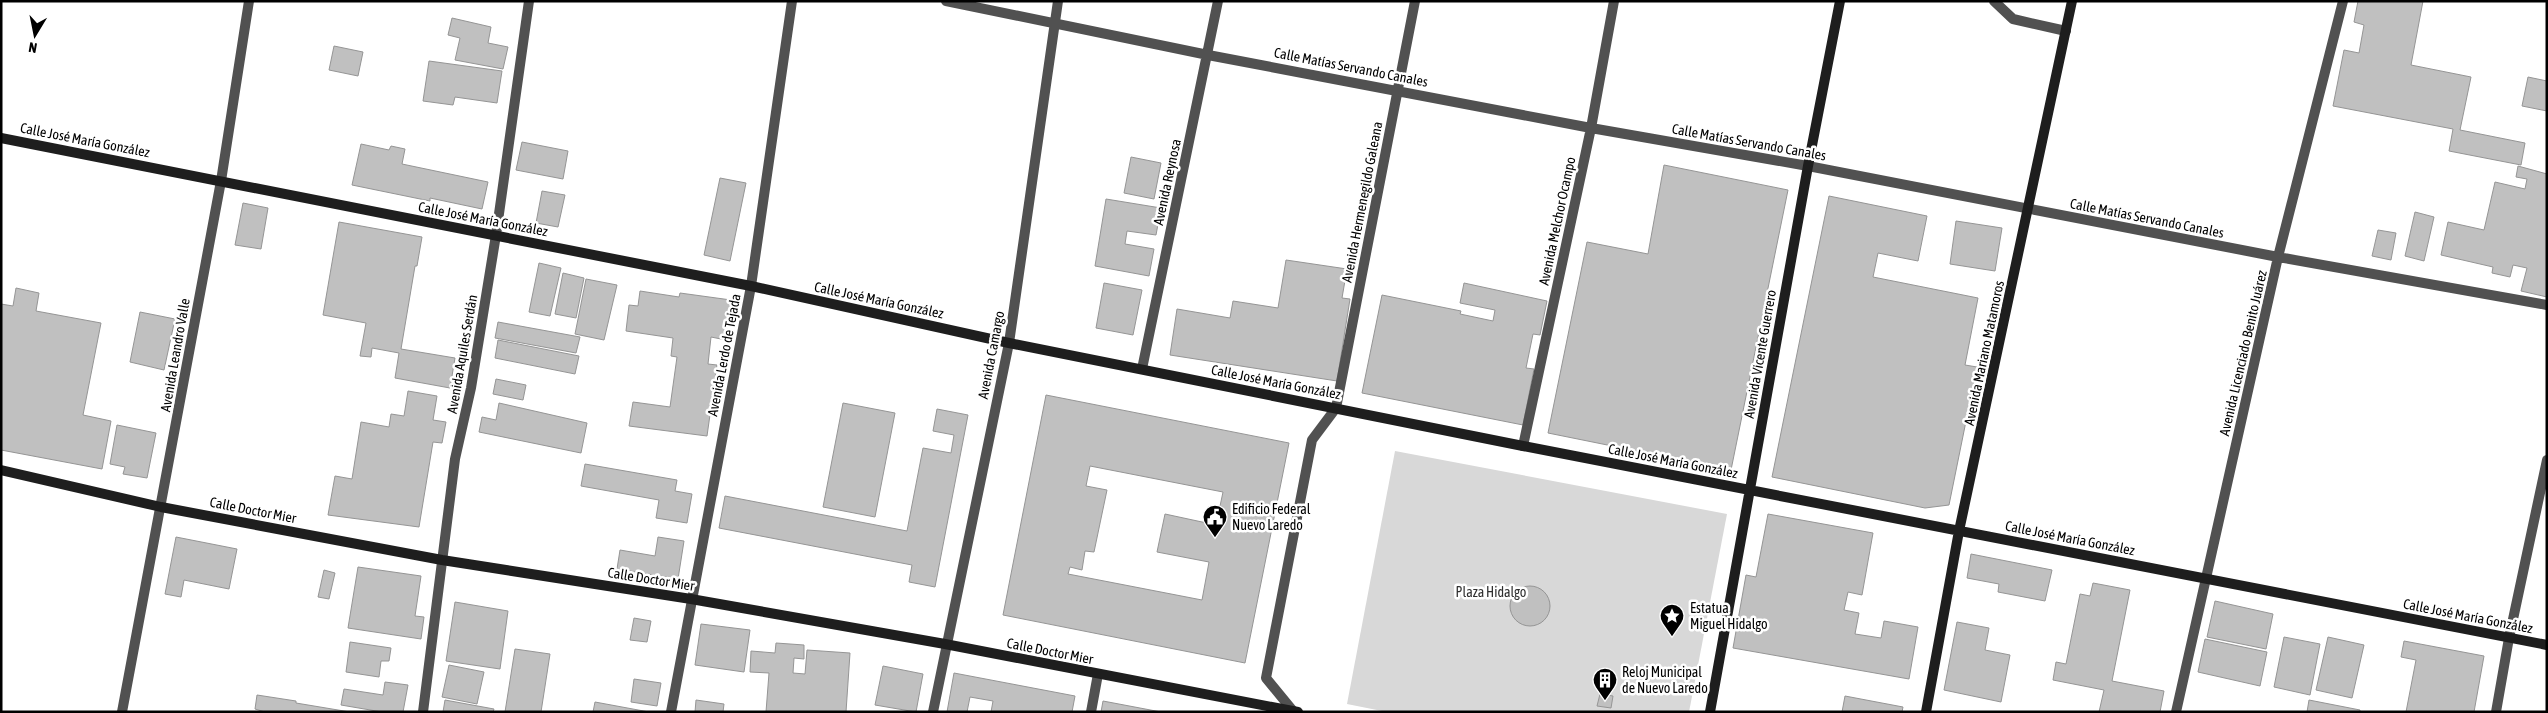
<svg xmlns="http://www.w3.org/2000/svg" width="2548" height="713" font-family="'Asap Condensed',sans-serif">
	<style>
		.green { fill: #d8d8d8 }
		.building { fill: #c0c0c0; stroke: #959595; fill-rule: evenodd }
		.lines { fill: none; stroke-linecap: round; stroke-linejoin: round }
		.service { stroke: #515151; stroke-width: 10 }
		.pedestrian { stroke: #515151; stroke-width: 10 }
		.minor { stroke: #515151; stroke-width: 10 }
		.tertiary { stroke: #515151; stroke-width: 10 }
		.secondary { stroke: #1e1e1e; stroke-width: 10 }
		.labels { text-anchor: middle; stroke-width: 5; stroke-linejoin: round; paint-order: stroke }
		.street-label { font-size: 14px; fill: #000; stroke: #fff }
		.poi-label { font-size: 14px; fill: #000; stroke: #fff; text-anchor: start }
		.park-label { font-size: 14px; fill: #2f2f2f; stroke: #fff }
	</style>
	<rect width="100%" height="100%" fill="#fff"/>
	<path class="green" d="M 1395,451 L 1727,514 L 1689,712 L 1387,712 L 1347,704 Z"/>
	<path class="building" d="M 2358,1 L 2423,1 L 2411,65 L 2471,77 L 2460,130 L 2525,143 L 2521,165 L 2449,151 L 2453,129 L 2333,106 L 2344,50 L 2359,53 L 2364,25 L 2354,22 Z
		M 452,18 L 491,27 L 488,43 L 508,47 L 503,69 L 455,60 L 460,38 L 448,35 Z
		M 334,46 L 363,52 L 358,76 L 329,70 Z
		M 429,61 L 502,71 L 497,103 L 455,97 L 453,105 L 423,101 Z
		M 2528,77 L 2547,81 L 2547,111 L 2522,106 Z
		M 522,142 L 568,151 L 563,179 L 516,170 Z
		M 361,144 L 389,150 L 391,146 L 405,149 L 402,164 L 488,182 L 482,209 L 430,198 L 430,201 L 352,185 Z
		M 1131,157 L 1161,163 L 1154,199 L 1124,193 Z
		M 1664,165 L 1788,190 L 1731,470 L 1548,433 L 1587,242 L 1648,254 Z
		M 2518,166 L 2547,174 L 2547,297 L 2521,291 L 2527,268 L 2513,265 L 2510,277 L 2492,273 L 2493,267 L 2441,255 L 2448,222 L 2484,230 L 2495,182 L 2525,189 L 2527,179 L 2516,177 Z
		M 720,178 L 746,183 L 730,261 L 704,255 Z
		M 542,191 L 565,195 L 558,227 L 536,223 Z
		M 1829,196 L 1927,216 L 1918,261 L 1878,253 L 1873,277 L 1978,298 L 1965,365 L 1977,367 L 1949,505 L 1925,508 L 1772,477 Z
		M 1106,199 L 1161,208 L 1156,235 L 1127,231 L 1125,244 L 1154,249 L 1149,276 L 1095,266 Z
		M 243,203 L 268,208 L 261,249 L 235,245 Z
		M 2415,212 L 2434,217 L 2424,261 L 2405,256 Z
		M 1956,221 L 2002,228 L 1995,271 L 1950,264 Z
		M 339,222 L 422,237 L 417,266 L 415,266 L 401,349 L 455,358 L 450,388 L 395,378 L 399,353 L 372,348 L 371,357 L 360,356 L 366,323 L 323,315 Z
		M 2378,230 L 2396,233 L 2391,260 L 2372,256 Z
		M 1286,260 L 1347,269 L 1342,298 L 1350,299 L 1337,381 L 1170,355 L 1177,309 L 1230,318 L 1233,301 L 1278,308 Z
		M 539,263 L 561,268 L 550,316 L 529,312 Z
		M 563,273 L 584,278 L 576,318 L 555,314 Z
		M 586,279 L 617,285 L 604,340 L 575,334 Z
		M 1104,283 L 1142,290 L 1133,335 L 1096,328 Z
		M 1464,283 L 1547,301 L 1540,335 L 1533,334 L 1526,368 L 1534,369 L 1523,425 L 1362,393 L 1382,295 L 1461,311 L 1460,314 L 1493,321 L 1495,310 L 1460,303 Z
		M 16,288 L 39,293 L 36,311 L 101,323 L 83,415 L 111,421 L 102,469 L 1,450 L 1,304 L 13,306 Z
		M 640,291 L 679,297 L 680,293 L 731,300 L 726,340 L 711,337 L 708,364 L 717,365 L 707,436 L 629,426 L 633,402 L 670,407 L 677,357 L 671,356 L 673,338 L 626,331 L 629,305 L 638,306 Z
		M 140,312 L 175,319 L 164,370 L 130,362 Z
		M 498,322 L 580,337 L 576,353 L 495,338 Z
		M 498,340 L 579,356 L 575,374 L 495,358 Z
		M 496,379 L 526,385 L 523,400 L 493,394 Z
		M 408,391 L 437,396 L 433,420 L 446,422 L 442,443 L 433,442 L 419,527 L 328,515 L 335,476 L 352,479 L 361,422 L 389,427 L 391,414 L 404,416 Z
		M 1046,395 L 1289,443 L 1245,663 L 1003,615 ZM 1090,466 L 1223,492 L 1216,525 L 1165,514 L 1157,552 L 1209,562 L 1202,600 L 1068,574 L 1070,567 L 1082,570 L 1085,551 L 1094,552 L 1107,490 L 1086,486 Z
		M 499,403 L 587,423 L 581,453 L 479,432 L 482,417 L 496,420 Z
		M 843,403 L 895,413 L 875,517 L 823,507 Z
		M 937,409 L 968,415 L 935,587 L 909,582 L 912,565 L 719,528 L 725,496 L 907,531 L 923,448 L 951,453 L 954,435 L 933,431 Z
		M 117,425 L 156,433 L 147,478 L 123,474 L 125,467 L 110,464 Z
		M 585,464 L 677,480 L 675,491 L 692,494 L 687,523 L 656,518 L 659,500 L 581,486 Z
		M 1768,514 L 1873,533 L 1862,595 L 1848,592 L 1844,610 L 1859,613 L 1855,634 L 1881,638 L 1884,621 L 1918,627 L 1909,679 L 1733,648 L 1746,575 L 1756,577 Z
		M 176,537 L 237,549 L 229,589 L 184,580 L 181,597 L 165,594 Z
		M 658,537 L 684,541 L 678,579 L 617,569 L 620,550 L 655,556 Z
		M 1971,554 L 2052,570 L 2045,601 L 1998,592 L 1999,584 L 1967,578 Z
		M 358,567 L 421,576 L 415,616 L 424,617 L 421,639 L 348,628 Z
		M 324,570 L 335,573 L 329,599 L 318,597 Z
		M 2093,583 L 2130,590 L 2112,681 L 2164,691 L 2160,712 L 2099,712 L 2104,690 L 2053,680 L 2056,662 L 2066,664 L 2080,594 L 2090,596 Z
		M1510 606a20 20 0 1 1 40 0a20 20 0 1 1-40 0Z
		M 2215,601 L 2273,614 L 2266,649 L 2207,637 Z
		M 455,602 L 508,611 L 500,669 L 446,661 Z
		M 634,618 L 651,621 L 647,642 L 630,640 Z
		M 1957,622 L 1989,628 L 1985,650 L 2010,655 L 2001,702 L 1944,690 Z
		M 701,624 L 750,630 L 744,672 L 695,665 Z
		M 2284,637 L 2320,644 L 2310,695 L 2274,687 Z
		M 2328,637 L 2364,645 L 2352,698 L 2316,690 Z
		M 2205,639 L 2267,652 L 2260,686 L 2198,672 Z
		M 2404,641 L 2484,656 L 2474,712 L 2406,712 L 2416,660 L 2401,657 Z
		M 350,642 L 391,648 L 389,661 L 381,661 L 379,677 L 346,672 Z
		M 776,643 L 804,645 L 804,659 L 794,658 L 793,673 L 805,674 L 807,650 L 850,653 L 846,712 L 766,712 L 769,673 L 750,672 L 751,651 L 775,653 Z
		M 515,649 L 550,654 L 541,712 L 505,712 Z
		M 449,665 L 484,672 L 477,704 L 442,697 Z
		M 883,666 L 923,674 L 916,712 L 875,705 Z
		M 954,673 L 1075,696 L 1072,712 L 991,712 L 993,701 L 970,697 L 967,712 L 947,712 Z
		M 634,679 L 661,683 L 657,706 L 631,702 Z
		M 385,682 L 408,685 L 403,712 L 382,712 L 341,705 L 344,689 L 383,695 Z
		M 1600,694 L 1613,696 L 1611,708 L 1597,706 Z
		M 257,695 L 296,701 L 296,703 L 350,712 L 265,712 L 255,709 Z
		M 1845,696 L 1903,707 L 1902,712 L 1842,712 Z
		M 445,700 L 494,709 L 493,712 L 443,712 Z
		M 696,700 L 724,704 L 723,712 L 695,712 Z
		M 2309,700 L 2360,710 L 2360,712 L 2307,712 Z
		M 1103,701 L 1161,712 L 1101,712 Z
		M 595,702 L 649,712 L 593,712 Z"/>
	<g class="lines">
		<path class="service" d="M 1994,1 L 2013,19 L 2066,31"/>
		<path class="pedestrian" d="M 1293,711 L 1266,678 L 1312,440 L 1336,408"/>
		<path class="minor" d="M 946,1 L 1208,55 L 1591,128 L 1808,166 L 2278,257 L 2547,305
			M 1142,369 L 1218,1
			M 1336,408 L 1415,1
			M 1523,446 L 1591,128 L 1614,1
			M 423,712 L 455,459 L 471,388 L 496,235 L 529,1
			M 671,712 L 751,286 L 792,1
			M 933,712 L 1009,343 L 1058,1
			M 1091,712 L 1098,674
			M 2176,712 L 2278,257 L 2343,1
			M 2496,712 L 2509,638 L 2547,460"/>
		<path class="tertiary" d="M 122,712 L 221,181 L 249,1"/>
		<path class="secondary" d="M 1,138 L 751,286 L 1009,343 L 1523,446 L 2547,645
			M 1,470 L 161,507 L 442,560 L 691,599 L 945,644 L 1298,712
			M 1710,712 L 1808,166 L 1840,1
			M 1926,712 L 1959,531 L 2072,1"/>
	</g>
	<defs>
		<symbol id="civic-pin" viewBox="-11 -11 22 30"><path d="M0 17L-7.5 6A9.5 9.5 0 1 1 7.5 6Z" fill="#000" stroke="#fff"/><path d="M-.6-6.5H3V-4.5H.6V-3L4-1V1h2V6H-6V1h2V-1L-.6-3ZM-1.2 2.5V6h2.4V2.5Z" fill="#fff"/></symbol>
		<symbol id="sight-pin" viewBox="-11 -11 22 30"><path d="M0 17L-7.5 6A9.5 9.5 0 1 1 7.5 6Z" fill="#000" stroke="#fff"/><path d="M0-6L1.8-2.2L6-1.7L2.9 1.2L3.7 5.4L0 3.3L-3.7 5.4L-2.9 1.2L-6-1.7L-1.8-2.2Z" fill="#fff"/></symbol>
		<symbol id="building-pin" viewBox="-11 -11 22 30"><path d="M0 17L-7.5 6A9.5 9.5 0 1 1 7.5 6Z" fill="#000" stroke="#fff"/><path d="M-4-6H4V6H1V3H-1V6H-4ZM-2.5-4.3h1.7v1.8h-1.7ZM.8-4.3h1.7v1.8H.8ZM-2.5-1h1.7V.8h-1.7ZM.8-1h1.7V.8H.8Z" fill="#fff"/></symbol>
	</defs>
	<g fill-rule="evenodd">
		<use href="#civic-pin" x="1201" y="503" width="28" height="38"/>
		<use href="#sight-pin" x="1658" y="602" width="28" height="38"/>
		<use href="#building-pin" x="1591" y="666" width="28" height="38"/>
	</g>
	<g class="labels">
		<g class="street-label">
			<text transform="translate(1351 67) rotate(11)" y="5">Calle Matías Servando Canales</text>
			<text transform="translate(85 140) rotate(11)" y="5">Calle José María González</text>
			<text transform="translate(1749 142) rotate(10)" y="5">Calle Matías Servando Canales</text>
			<text transform="translate(1167 182) rotate(-78)" y="5">Avenida Reynosa</text>
			<text transform="translate(1362 202) rotate(-79)" y="5">Avenida Hermenegildo Galeana</text>
			<text transform="translate(2147 218) rotate(11)" y="5">Calle Matías Servando Canales</text>
			<text transform="translate(483 219) rotate(11)" y="5">Calle José María González</text>
			<text transform="translate(1557 221) rotate(-78)" y="5">Avenida Melchor Ocampo</text>
			<text transform="translate(879 300) rotate(12)" y="5">Calle José María González</text>
			<text transform="translate(1984 353) rotate(-78)" y="5">Avenida Mariano Matamoros</text>
			<text transform="translate(2243 353) rotate(-77)" y="5">Avenida Licenciado Benito Juárez</text>
			<text transform="translate(462 354) rotate(-80)" y="5">Avenida Aquiles Serdán</text>
			<text transform="translate(1760 354) rotate(-80)" y="5">Avenida Vicente Guerrero</text>
			<text transform="translate(175 355) rotate(-80)" y="5">Avenida Leandro Valle</text>
			<text transform="translate(724 355) rotate(-79)" y="5">Avenida Lerdo de Tejada</text>
			<text transform="translate(991 355) rotate(-79)" y="5">Avenida Camargo</text>
			<text transform="translate(1276 382) rotate(11)" y="5">Calle José María González</text>
			<text transform="translate(1673 461) rotate(11)" y="5">Calle José María González</text>
			<text transform="translate(253 510) rotate(11)" y="5">Calle Doctor Mier</text>
			<text transform="translate(2070 538) rotate(11)" y="5">Calle José María González</text>
			<text transform="translate(651 579) rotate(9)" y="5">Calle Doctor Mier</text>
			<text transform="translate(2468 616) rotate(11)" y="5">Calle José María González</text>
			<text transform="translate(1050 651) rotate(11)" y="5">Calle Doctor Mier</text>
		</g>
		<g class="poi-label">
			<text x="1232" y="514">Edificio Federal<tspan x="1232" dy="16">Nuevo Laredo</tspan></text>
			<text x="1690" y="613">Estatua<tspan x="1690" dy="16">Miguel Hidalgo</tspan></text>
			<text x="1622" y="677">Reloj Municipal<tspan x="1622" dy="16">de Nuevo Laredo</tspan></text>
		</g>
		<g class="park-label">
			<text x="1491" y="597">Plaza Hidalgo</text>
		</g>
	</g>
	<rect width="2548" height="713" fill="none" stroke="#000000" stroke-width="5"/>
	<g transform="translate(35 35) rotate(190)" stroke="#ffffff" stroke-width="4" paint-order="stroke">
	<path d="M0-4L9 19L0 12L-9 19Z" fill="#000000"/>
	<text y="-8" font-size="14" font-weight="bold" text-anchor="middle" fill="#000000">N</text>
	</g>
</svg>
